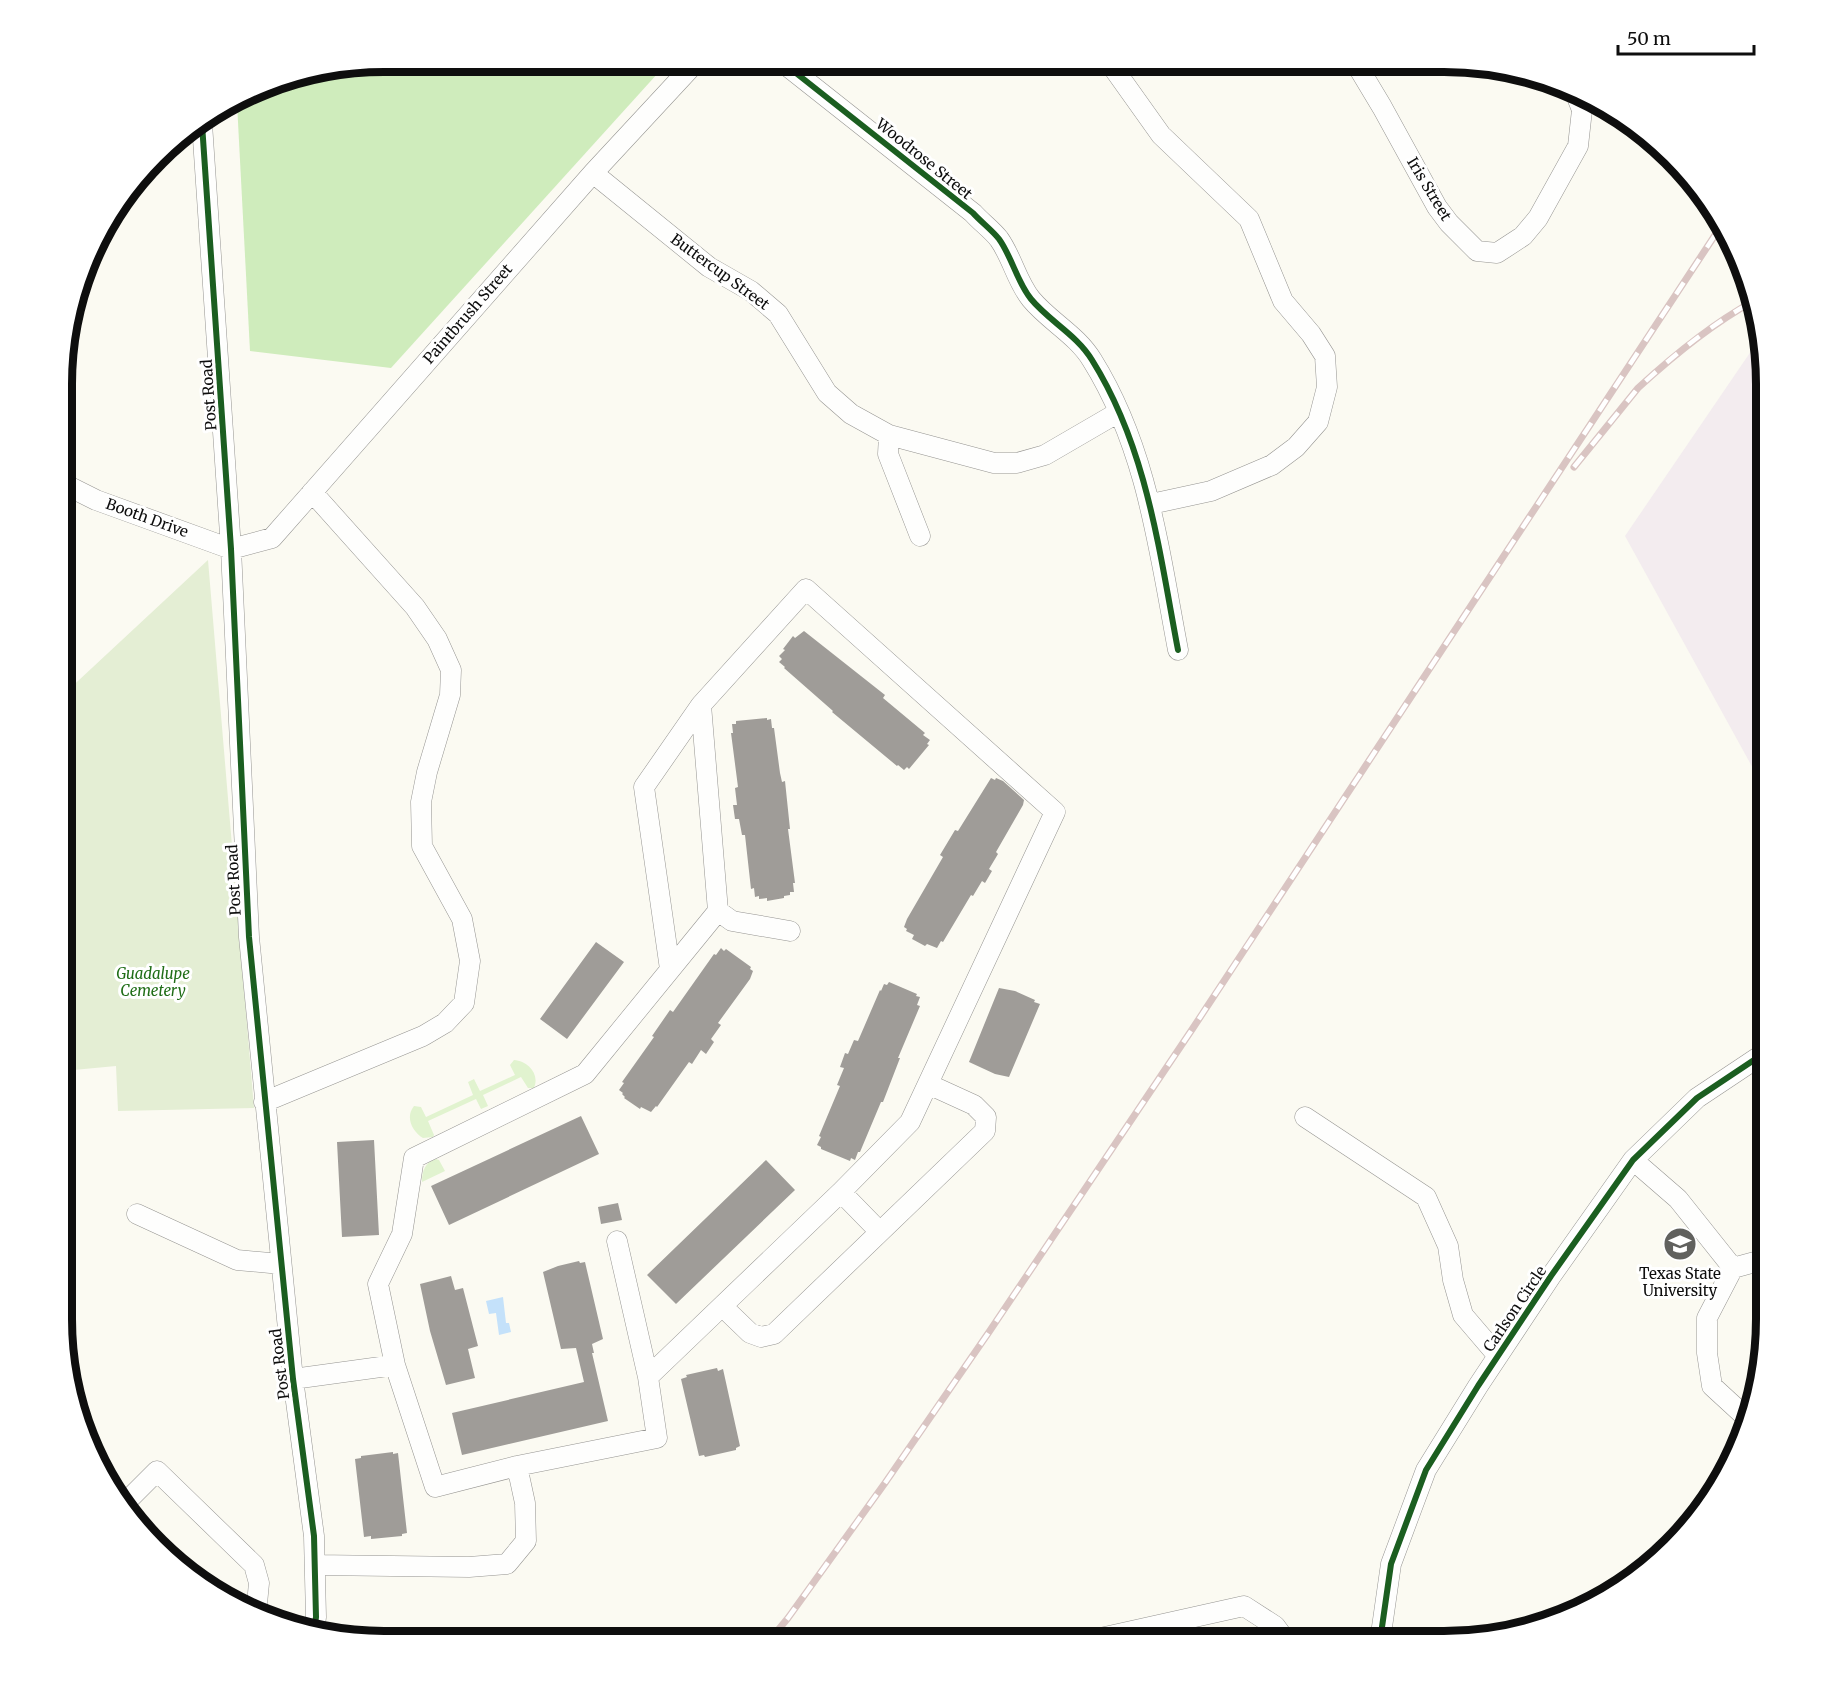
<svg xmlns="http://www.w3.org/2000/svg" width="1828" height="1703" font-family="Merriweather,serif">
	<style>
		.industrial { fill: #f3ecef }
		.green { fill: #e1f3cf }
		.forest { fill: #cfecbc }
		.cemetery { fill: #e4eed4 }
		.water { fill: #c4e1fa }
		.building { fill: #9f9c98 }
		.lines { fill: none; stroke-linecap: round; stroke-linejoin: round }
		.minor-casing { stroke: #959491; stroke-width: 21 }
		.minor { stroke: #fefefd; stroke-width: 20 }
		.rail-casing { stroke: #d9c4c2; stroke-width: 7 }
		.rail { stroke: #fff; stroke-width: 4.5; stroke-dasharray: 14; stroke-linecap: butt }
		.cycleway-casing { stroke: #fff; stroke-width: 10 }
		.cycleway { stroke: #1b5e20; stroke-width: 6 }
		.labels { text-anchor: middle; stroke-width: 6; stroke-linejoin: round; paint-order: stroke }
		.street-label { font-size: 15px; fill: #0e0e0e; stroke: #fff }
		.park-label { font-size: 15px; font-style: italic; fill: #1f6d16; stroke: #fff }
		.poi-label { font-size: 15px; fill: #0e0e0e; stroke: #fff }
		.rim { fill: none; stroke: #0e0e0e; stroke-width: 8 }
	</style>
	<rect width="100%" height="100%" fill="#fbfaf2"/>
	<path class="industrial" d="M 1760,338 L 1766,362 L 1766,792 L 1625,536 Z"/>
	<path class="green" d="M 514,1060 C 528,1061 540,1074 534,1088 L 528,1088 L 521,1077 L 483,1095 L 488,1106 L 481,1109 L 476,1099 L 428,1121 L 434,1135 L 433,1137 L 423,1138 C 412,1131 405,1117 414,1106 L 421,1107 L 426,1117 L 473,1095 L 468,1082 L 474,1079 L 480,1091 L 515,1075 L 510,1065 Z
		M 436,1159 L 439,1160 L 445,1171 L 422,1182 C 422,1171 425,1162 436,1159 Z"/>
	<path class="forest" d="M 384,62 L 668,62 L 391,368 L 250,351 L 237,103 L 280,79 Z"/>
	<path class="cemetery" d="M 208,560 L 254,1108 L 118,1111 L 116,1066 L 63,1071 L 64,694 Z"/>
	<path class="water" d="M 503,1297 L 506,1323 L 509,1323 L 511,1332 L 499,1335 L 496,1313 L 489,1314 L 486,1301 Z"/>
	<path class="building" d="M 804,631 L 885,695 L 883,698 L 925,733 L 923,735 L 930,740 L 927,744 L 929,745 L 909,769 L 907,767 L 904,770 L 898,765 L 897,766 L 832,712 L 833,711 L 784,668 L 785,667 L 779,662 L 782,659 L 779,656 L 785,650 L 783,649 L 793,636 L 795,638 Z
		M 767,718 L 767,720 L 771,719 L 772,728 L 774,728 L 780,773 L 782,782 L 785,781 L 790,829 L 788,829 L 795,883 L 793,883 L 794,892 L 790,892 L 790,895 L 784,896 L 784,898 L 767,901 L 767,898 L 759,899 L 759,896 L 755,897 L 754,888 L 751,889 L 745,835 L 742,835 L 739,819 L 735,819 L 733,805 L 737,805 L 735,788 L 738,787 L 731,733 L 733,733 L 732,724 L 736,724 L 736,721 Z
		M 991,778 L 995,780 L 996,778 L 1003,781 L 1024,800 L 1023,805 L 996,852 L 998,854 L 989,869 L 992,871 L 985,883 L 982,881 L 973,896 L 971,895 L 943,942 L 941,941 L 937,948 L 927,944 L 925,946 L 912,939 L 914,935 L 906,931 L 907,929 L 904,927 L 907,919 L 943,857 L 940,855 L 955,830 L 958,831 Z
		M 596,942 L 624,962 L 567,1039 L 540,1019 Z
		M 721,948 L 724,951 L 726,949 L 751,967 L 750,969 L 753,971 L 750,979 L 718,1023 L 721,1025 L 711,1039 L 714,1042 L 706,1054 L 701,1050 L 692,1064 L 689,1062 L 657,1107 L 656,1106 L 651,1112 L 641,1107 L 640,1109 L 624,1098 L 625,1097 L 622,1094 L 623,1093 L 619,1090 L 624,1083 L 622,1082 L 654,1037 L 652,1036 L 670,1010 L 673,1012 L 714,954 L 716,955 Z
		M 889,982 L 917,994 L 916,996 L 920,997 L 917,1005 L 920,1006 L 898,1058 L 900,1058 L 883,1102 L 881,1102 L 860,1152 L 858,1152 L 855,1160 L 851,1158 L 850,1161 L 821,1149 L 821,1147 L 817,1145 L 821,1137 L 819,1136 L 840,1086 L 837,1085 L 844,1068 L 840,1067 L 845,1053 L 848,1054 L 854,1040 L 858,1041 L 880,990 L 881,991 L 884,984 L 887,985 Z
		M 999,988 L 1015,991 L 1035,1000 L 1034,1002 L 1040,1004 L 1009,1077 L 995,1074 L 969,1062 Z
		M 581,1116 L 599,1154 L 449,1225 L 431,1186 Z
		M 374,1140 L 379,1235 L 342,1237 L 337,1142 Z
		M 766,1160 L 795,1190 L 676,1304 L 647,1275 Z
		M 618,1203 L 622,1220 L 601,1224 L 598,1207 Z
		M 579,1261 L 580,1263 L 585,1262 L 603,1339 L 592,1344 L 594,1353 L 592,1353 L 608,1421 L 462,1455 L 452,1413 L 584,1382 L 576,1348 L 561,1349 L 543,1272 L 558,1266 Z
		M 451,1276 L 455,1290 L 463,1288 L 478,1346 L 468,1349 L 475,1378 L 446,1385 L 430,1331 L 420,1284 Z
		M 717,1368 L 718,1371 L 723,1369 L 740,1446 L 736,1448 L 736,1450 L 705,1457 L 704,1455 L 699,1456 L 681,1379 L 687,1377 L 686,1375 Z
		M 393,1452 L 393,1454 L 398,1453 L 407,1533 L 402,1534 L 402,1536 L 371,1539 L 371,1536 L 364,1537 L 355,1459 L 361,1458 L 361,1456 Z"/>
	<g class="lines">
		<defs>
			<path id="minor" d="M 782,62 L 973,213 C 981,222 992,230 999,239 C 1012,257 1017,282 1031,299 C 1049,321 1077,335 1092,360 C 1147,448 1159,550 1178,650
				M 1109,62 L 1161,135 L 1249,219 L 1283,301 L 1311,334 L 1325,356 L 1327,387 L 1318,422 L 1296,447 L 1272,465 L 1211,491 L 1151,504
				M 1355,62 L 1382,107 L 1437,207 L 1449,223 L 1477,251 L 1497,253 L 1523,236 L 1538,218 L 1578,146 L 1582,110 L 1575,92
				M 202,124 L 231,549 L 249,937 L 293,1379 L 314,1536 L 316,1617 L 314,1632
				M 593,173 L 709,267 L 751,291 L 778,314 L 827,393 L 851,414 L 889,435 L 994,463 L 1017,463 L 1045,455 L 1119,412
				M 889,435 L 888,454 L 920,536
				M 64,484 L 96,500 L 231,549 L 272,538 L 593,173 L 696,62
				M 718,911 L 732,921 L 790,931
				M 670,969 L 644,787 L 701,705
				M 264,1102 L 423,1036 L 445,1023 L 464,1003 L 470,961 L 462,919 L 422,846 L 421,802 L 427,772 L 450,695 L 451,670 L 437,639 L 415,607 L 312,492
				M 1305,1117 L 1426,1197 L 1448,1246 L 1453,1280 L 1463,1315 L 1498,1356
				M 1633,1160 L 1678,1199 L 1733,1268 L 1766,1259
				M 841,1192 L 880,1232
				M 137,1214 L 237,1260 L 281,1264
				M 617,1241 L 648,1377
				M 1733,1268 L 1707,1318 L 1707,1353 L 1712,1386 L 1749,1420
				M 722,1306 L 750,1333 L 761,1337 L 774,1334 L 985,1131 L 986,1117 L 974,1105 L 928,1084
				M 293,1379 L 395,1365 L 435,1487 L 517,1466 L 657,1438 L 648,1377 L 841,1192 L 910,1122 L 1055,812 L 806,589 L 701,705 L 718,911 L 585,1074 L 414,1158 L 402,1234 L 378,1284 L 395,1365
				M 124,1504 L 157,1471 L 254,1565 L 259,1583 L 256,1614
				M 315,1565 L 469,1567 L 507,1564 L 526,1541 L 525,1503 L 517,1466
				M 1087,1641 L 1244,1606 L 1275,1626 L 1286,1641
				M 1380,1641 L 1391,1564 L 1426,1470 L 1478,1386 L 1551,1276 L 1633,1160 L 1697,1098 L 1766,1052"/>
		</defs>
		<use href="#minor" class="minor-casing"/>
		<use href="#minor" class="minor"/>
		<defs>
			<path id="rail" d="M 1574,467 L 1638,388 C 1673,356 1710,325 1752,302
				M 769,1641 L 788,1618 L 885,1483 L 989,1332 L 1193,1028 L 1721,226"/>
		</defs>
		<use href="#rail" class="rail-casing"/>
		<use href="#rail" class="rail"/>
		<defs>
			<path id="cycleway" d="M 782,62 L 973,213 C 981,222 992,230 999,239 C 1012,257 1017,282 1031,299 C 1049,321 1077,335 1092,360 C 1147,448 1159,550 1178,650
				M 202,124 L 231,549 L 249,937 L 293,1379 L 314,1536 L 316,1617 L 314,1632
				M 1380,1641 L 1391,1564 L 1426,1470 L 1478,1386 L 1551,1276 L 1633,1160 L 1697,1098 L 1766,1052"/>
		</defs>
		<use href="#cycleway" class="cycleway-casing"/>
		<use href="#cycleway" class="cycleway"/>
	</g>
	<defs>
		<symbol id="university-disc" viewBox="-11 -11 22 22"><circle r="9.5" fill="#61615e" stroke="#fff"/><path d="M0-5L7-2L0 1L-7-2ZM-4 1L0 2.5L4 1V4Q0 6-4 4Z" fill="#fff"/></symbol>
	</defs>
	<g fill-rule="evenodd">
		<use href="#university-disc" x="1661" y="1225" width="38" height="38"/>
	</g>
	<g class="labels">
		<g class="street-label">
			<text transform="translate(924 159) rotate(39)" y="5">Woodrose Street</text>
			<text transform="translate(1429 189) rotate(59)" y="5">Iris Street</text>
			<text transform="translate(720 272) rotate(36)" y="5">Buttercup Street</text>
			<text transform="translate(468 314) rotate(-49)" y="5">Paintbrush Street</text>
			<text transform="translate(209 395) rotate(-94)" y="5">Post Road</text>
			<text transform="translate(147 518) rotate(20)" y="5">Booth Drive</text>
			<text transform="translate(234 880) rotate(-93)" y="5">Post Road</text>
			<text transform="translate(1515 1309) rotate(-56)" y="5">Carlson Circle</text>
			<text transform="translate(280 1364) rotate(-97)" y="5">Post Road</text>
		</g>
		<g class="park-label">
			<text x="153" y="979">Guadalupe<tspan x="153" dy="17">Cemetery</tspan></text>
		</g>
		<g class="poi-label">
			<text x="1680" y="1279">Texas State<tspan x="1680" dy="17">University</tspan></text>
		</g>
	</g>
	<path d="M0 0H1828V1703H0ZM384 72H1444A312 312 0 0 1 1756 384V1319A312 312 0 0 1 1444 1631H384A312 312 0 0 1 72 1319V384A312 312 0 0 1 384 72Z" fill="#fff" fill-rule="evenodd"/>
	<path class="rim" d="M384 72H1444A312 312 0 0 1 1756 384V1319A312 312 0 0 1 1444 1631H384A312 312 0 0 1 72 1319V384A312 312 0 0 1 384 72Z"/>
	<path d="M1618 45v9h136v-9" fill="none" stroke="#0e0e0e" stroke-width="3"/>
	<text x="1627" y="45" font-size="18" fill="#0e0e0e" stroke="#ffffff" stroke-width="4.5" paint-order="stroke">50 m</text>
</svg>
